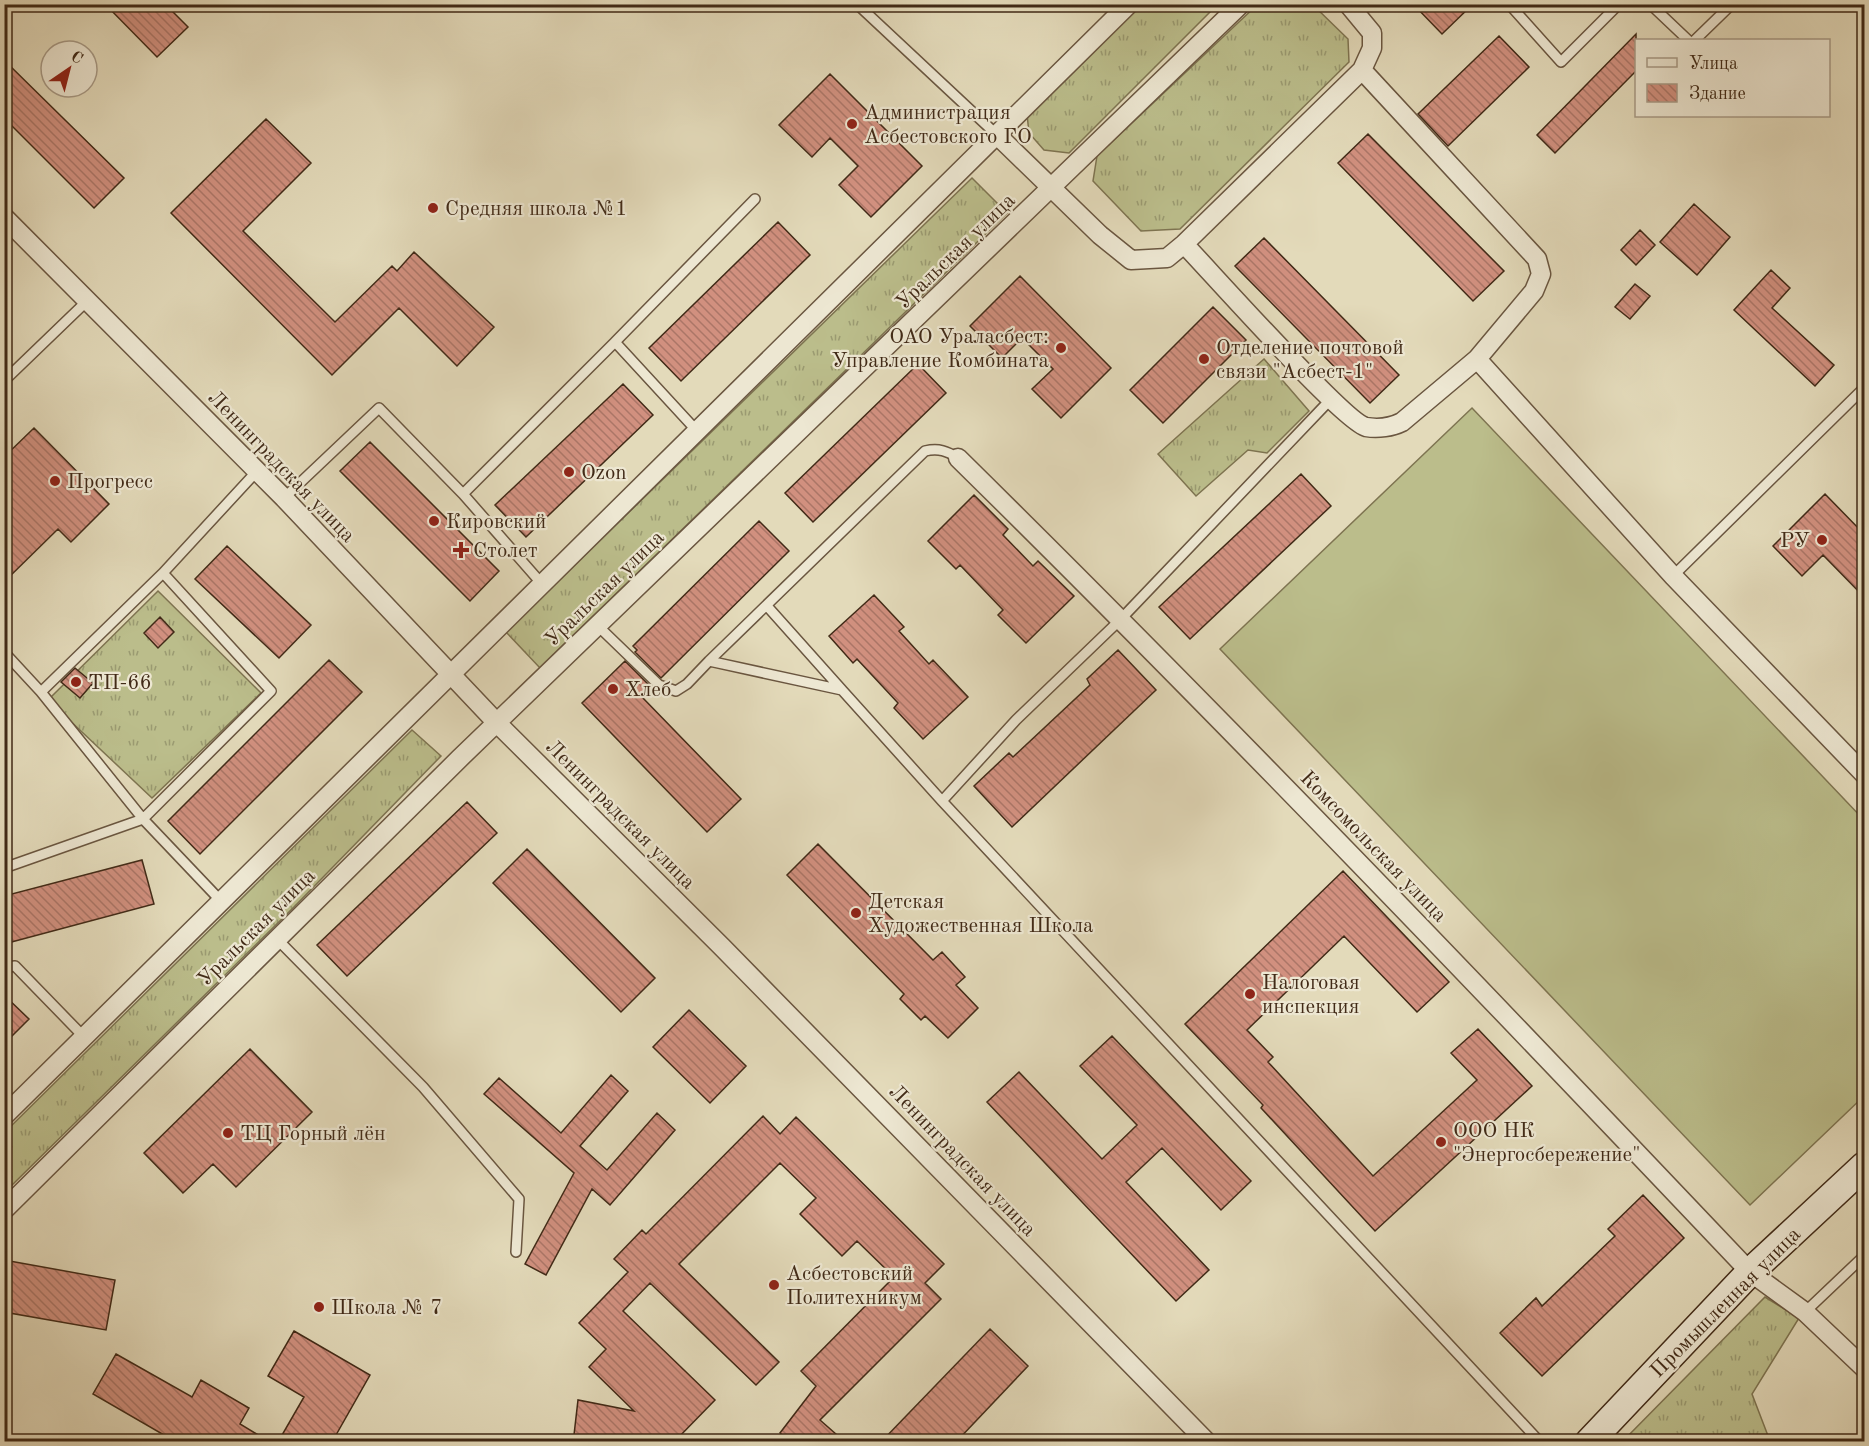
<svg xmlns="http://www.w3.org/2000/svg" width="1869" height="1446" font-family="'Old Standard TT',serif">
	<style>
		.grass { fill: url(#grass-tufts); stroke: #7e7451; stroke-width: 1.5 }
		.garden { fill: #bbbd8b; stroke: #7e7451; stroke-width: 1.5 }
		.building { fill: url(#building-back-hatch); stroke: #412a17; stroke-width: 1.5 }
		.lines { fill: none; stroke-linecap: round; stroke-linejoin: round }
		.lane-casing { stroke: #6a5640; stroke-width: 12 }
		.street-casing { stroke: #6a5640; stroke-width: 21 }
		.secondary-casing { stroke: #412a17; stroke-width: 30 }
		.lane { stroke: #ede7d2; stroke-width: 9 }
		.street { stroke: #ede7d2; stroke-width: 18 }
		.secondary { stroke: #ede7d2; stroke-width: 27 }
		.poi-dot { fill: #8f2418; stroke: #ede7d2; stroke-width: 2 }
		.labels { text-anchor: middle; stroke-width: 4.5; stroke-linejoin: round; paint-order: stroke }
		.poi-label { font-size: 21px; fill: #412a17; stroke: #ede7d2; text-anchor: start }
		.street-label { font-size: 21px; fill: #412a17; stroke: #ede7d2 }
	</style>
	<defs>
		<pattern id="grass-tufts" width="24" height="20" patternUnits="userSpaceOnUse" patternTransform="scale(1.5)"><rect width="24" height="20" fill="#bbbd8b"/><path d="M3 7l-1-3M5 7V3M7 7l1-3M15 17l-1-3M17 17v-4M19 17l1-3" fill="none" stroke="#9a9a71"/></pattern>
		<pattern id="building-back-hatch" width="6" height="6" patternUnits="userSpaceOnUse" patternTransform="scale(1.5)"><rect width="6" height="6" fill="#d1907f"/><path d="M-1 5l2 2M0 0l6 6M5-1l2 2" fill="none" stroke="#ab7667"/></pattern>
	</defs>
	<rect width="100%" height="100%" fill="#e3daba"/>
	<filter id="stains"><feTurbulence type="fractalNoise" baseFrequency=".00333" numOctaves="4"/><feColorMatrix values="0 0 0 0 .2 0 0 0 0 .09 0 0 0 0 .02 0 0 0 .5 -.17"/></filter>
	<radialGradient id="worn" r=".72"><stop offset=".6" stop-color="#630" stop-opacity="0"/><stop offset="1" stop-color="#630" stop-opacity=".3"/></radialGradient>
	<path class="grass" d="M 1258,4 L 1313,5 L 1348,39 L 1349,62 L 1180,229 L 1141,231 L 1093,181 L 1097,156 Z
		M 1141,5 L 1217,5 L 1069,153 L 1044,150 L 1029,133 L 1027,114 Z
		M 972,178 L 1007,213 L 540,668 L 506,632 Z
		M 1264,359 L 1309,411 L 1267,453 L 1248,450 L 1196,496 L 1158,454 Z
		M 158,591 L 261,693 L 152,798 L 48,700 Z
		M 412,730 L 441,756 L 294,907 L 5,1192 L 5,1132 Z
		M 1765,1297 L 1799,1318 L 1752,1394 L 1770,1441 L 1622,1442 Z"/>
	<path class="garden" d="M 1472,408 L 1864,820 L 1864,1096 L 1750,1205 L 1220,649 Z"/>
	<path class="building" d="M 105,4 L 165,4 L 188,27 L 157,57 Z
		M 1413,4 L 1473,4 L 1442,34 Z
		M 1636,34 L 1636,71 L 1555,153 L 1537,135 Z
		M 1499,36 L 1529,67 L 1448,146 L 1418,114 Z
		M 4,60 L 124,178 L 94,208 L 4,118 Z
		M 830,74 L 922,166 L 871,217 L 839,185 L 858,166 L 830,138 L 812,157 L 779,125 Z
		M 266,119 L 311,163 L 243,231 L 335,322 L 392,266 L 397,271 L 414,252 L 494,327 L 457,366 L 399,308 L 332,375 L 171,213 Z
		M 1368,134 L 1504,271 L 1473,301 L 1338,163 Z
		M 1694,204 L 1730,237 L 1697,275 L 1660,242 Z
		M 778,222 L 810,255 L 681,381 L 649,348 Z
		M 1640,230 L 1655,245 L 1636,265 L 1621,250 Z
		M 1264,238 L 1399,375 L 1370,403 L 1235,266 Z
		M 1771,270 L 1790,288 L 1772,308 L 1834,365 L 1815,386 L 1734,310 Z
		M 1020,276 L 1111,368 L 1061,418 L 1032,389 L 1053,369 L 1022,338 L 1002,358 L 970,326 Z
		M 1635,284 L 1650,296 L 1630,319 L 1615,307 Z
		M 1213,307 L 1246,340 L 1163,423 L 1130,390 Z
		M 918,364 L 946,393 L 813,522 L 785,493 Z
		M 623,384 L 653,415 L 526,537 L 495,505 Z
		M 34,428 L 109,504 L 71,542 L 58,529 L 4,582 L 4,457 Z
		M 370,442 L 499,571 L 470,601 L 340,471 Z
		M 1301,474 L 1331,506 L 1190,639 L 1159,607 Z
		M 1825,494 L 1864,534 L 1864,597 L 1823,555 L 1802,576 L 1773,546 Z
		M 974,495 L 1008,529 L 1003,535 L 1033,566 L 1038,561 L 1074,596 L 1026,643 L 998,615 L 1003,610 L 960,565 L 956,569 L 928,541 Z
		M 759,521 L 789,551 L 661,678 L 635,652 L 637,650 L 633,646 Z
		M 227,546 L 311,625 L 279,658 L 195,579 Z
		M 874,595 L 904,627 L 899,631 L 929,664 L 933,660 L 968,697 L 923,739 L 894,708 L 898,703 L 857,659 L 853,663 L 829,636 Z
		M 160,617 L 174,632 L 158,648 L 144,633 Z
		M 1118,650 L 1156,690 L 1012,827 L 974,786 L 1009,753 L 1013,757 L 1090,685 L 1087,679 Z
		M 329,660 L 362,692 L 200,854 L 168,821 Z
		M 625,661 L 652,688 L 642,697 L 741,799 L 707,832 L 582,703 Z
		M 75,668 L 93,683 L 80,698 L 61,682 Z
		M 467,802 L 497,833 L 347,976 L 317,945 Z
		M 818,844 L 933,960 L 942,952 L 965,977 L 956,985 L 978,1008 L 948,1038 L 925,1016 L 921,1020 L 900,999 L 904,994 L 787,875 Z
		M 527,849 L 655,978 L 621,1012 L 493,883 Z
		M 142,860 L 154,904 L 4,944 L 4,896 Z
		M 1343,871 L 1449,982 L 1417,1012 L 1344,936 L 1247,1030 L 1273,1057 L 1268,1062 L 1373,1176 L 1477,1080 L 1451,1053 L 1478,1029 L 1532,1086 L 1375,1231 L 1261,1108 L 1263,1105 L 1185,1024 Z
		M 4,995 L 29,1019 L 4,1044 Z
		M 689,1010 L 746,1066 L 710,1103 L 653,1047 Z
		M 1112,1036 L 1251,1181 L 1221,1210 L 1162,1148 L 1126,1182 L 1209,1270 L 1176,1301 L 987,1102 L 1019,1072 L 1102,1159 L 1137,1125 L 1080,1066 Z
		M 250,1049 L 312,1112 L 236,1187 L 213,1164 L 183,1193 L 144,1153 Z
		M 611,1075 L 628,1091 L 580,1146 L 607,1170 L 657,1113 L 675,1130 L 610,1205 L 592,1189 L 546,1275 L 525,1264 L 574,1173 L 484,1094 L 499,1078 L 561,1133 Z
		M 763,1116 L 780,1134 L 796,1117 L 944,1264 L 925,1283 L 941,1299 L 820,1420 L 845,1442 L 791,1442 L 780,1433 L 816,1386 L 801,1371 L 894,1277 L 857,1241 L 842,1256 L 800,1214 L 816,1198 L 780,1163 L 679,1264 L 779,1362 L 756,1385 L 650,1283 L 623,1311 L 715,1400 L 674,1442 L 605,1442 L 574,1435 L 578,1400 L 634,1411 L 589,1367 L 606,1349 L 579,1323 L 628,1272 L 614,1259 L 642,1230 L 646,1234 Z
		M 1643,1195 L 1684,1238 L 1542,1376 L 1500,1333 L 1536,1298 L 1542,1306 L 1615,1236 L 1608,1229 Z
		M 4,1260 L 115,1280 L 106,1330 L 4,1312 Z
		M 990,1329 L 1028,1366 L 956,1442 L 881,1442 Z
		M 294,1331 L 370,1375 L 332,1442 L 278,1442 L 304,1397 L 268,1376 Z
		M 116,1354 L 192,1397 L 201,1380 L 249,1408 L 240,1424 L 270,1442 L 176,1442 L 93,1394 Z"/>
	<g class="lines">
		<defs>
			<path id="lane" d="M 857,4 L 996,134
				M 1509,4 L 1561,62 L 1619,4
				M 1650,4 L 1688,40
				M 1695,40 L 1732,4
				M 4,381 L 87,301
				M 696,430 L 615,342 L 755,199
				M 284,498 L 379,408 L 463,494
				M 163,573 L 41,692 L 143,819 L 220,900
				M 1673,576 L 1864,388
				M 542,584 L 463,494 L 615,342
				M 767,606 L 842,690
				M 598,626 L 659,685 L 676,691 L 687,684 L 709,661 L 842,690 L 942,801 L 1540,1442
				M 4,652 L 41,692
				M 709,661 L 925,451 C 939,448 947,451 958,458
				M 942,801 L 1016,720 L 1121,619 L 1331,399
				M 4,868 L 143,819 L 271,691 L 163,573 L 257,471
				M 276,938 L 423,1087 L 519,1199 L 516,1252
				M 4,967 L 15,966 L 84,1037
				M 1805,1312 L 1864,1256"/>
			<path id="street" d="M 996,134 L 1100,235 L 1131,260 L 1167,258 L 1184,244 L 1362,70 L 1372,48 L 1372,33 L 1348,4
				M 4,217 L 284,498 L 497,723 L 722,947 L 1207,1442
				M 1184,244 C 1210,271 1344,422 1366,427 C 1378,429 1392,427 1402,422 L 1477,359 L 1534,291 L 1541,274 L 1537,259 L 1362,70
				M 1477,359 L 1673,576 L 1864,774
				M 958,458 C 1228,724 1489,997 1750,1272 L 1805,1312 L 1864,1368
				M 4,1116 L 1129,4
				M 4,1210 L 459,759 L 1241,4"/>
			<path id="secondary" d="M 1589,1442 L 1750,1272 L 1864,1166"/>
		</defs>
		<use href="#lane" class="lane-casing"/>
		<use href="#street" class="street-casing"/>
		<use href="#secondary" class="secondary-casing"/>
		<use href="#lane" class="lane"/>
		<use href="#street" class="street"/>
		<use href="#secondary" class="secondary"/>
	</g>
	<g class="poi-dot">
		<circle cx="852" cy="124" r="6"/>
		<circle cx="433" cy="208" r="6"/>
		<circle cx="1061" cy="348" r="6"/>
		<circle cx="1204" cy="359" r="6"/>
		<circle cx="569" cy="472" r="6"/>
		<circle cx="55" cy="481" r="6"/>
		<circle cx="434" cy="521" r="6"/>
		<circle cx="1822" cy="540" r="6"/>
		<path d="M458 541h6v6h6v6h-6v6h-6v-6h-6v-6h6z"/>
		<circle cx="76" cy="682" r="6"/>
		<circle cx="613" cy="689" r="6"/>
		<circle cx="856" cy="913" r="6"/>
		<circle cx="1250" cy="994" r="6"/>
		<circle cx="228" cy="1133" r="6"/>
		<circle cx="1441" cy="1142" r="6"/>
		<circle cx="774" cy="1285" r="6"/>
		<circle cx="319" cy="1307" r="6"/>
	</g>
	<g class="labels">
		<g class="poi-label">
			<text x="864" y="119">Администрация<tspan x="864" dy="24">Асбестовского ГО</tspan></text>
			<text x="445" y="215">Средняя школа №1</text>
			<text x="1049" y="343" text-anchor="end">ОАО Ураласбест:<tspan x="1049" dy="24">Управление Комбината</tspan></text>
			<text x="1216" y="354">Отделение почтовой<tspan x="1216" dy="24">связи "Асбест-1"</tspan></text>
			<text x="581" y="479">Ozon</text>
			<text x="67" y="488">Прогресс</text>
			<text x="446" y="528">Кировский</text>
			<text x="1810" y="547" text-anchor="end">РУ</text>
			<text x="473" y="557">Столет</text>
			<text x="88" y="689">ТП-66</text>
			<text x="625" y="696">Хлеб</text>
			<text x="868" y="908">Детская<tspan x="868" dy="24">Художественная Школа</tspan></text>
			<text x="1262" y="989">Налоговая<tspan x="1262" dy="24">инспекция</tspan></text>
			<text x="1453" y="1137">ООО НК<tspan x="1453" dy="24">"Энергосбережение"</tspan></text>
			<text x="240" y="1140">ТЦ Горный лён</text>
			<text x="786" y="1280">Асбестовский<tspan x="786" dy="24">Политехникум</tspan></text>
			<text x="331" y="1314">Школа № 7</text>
		</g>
		<g class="street-label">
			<text transform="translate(955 251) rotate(-44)" y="7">Уральская улица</text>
			<text transform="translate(282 466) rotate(46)" y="7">Ленинградская улица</text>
			<text transform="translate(604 588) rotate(-44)" y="7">Уральская улица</text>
			<text transform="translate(621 814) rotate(45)" y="7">Ленинградская улица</text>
			<text transform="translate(1374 846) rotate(46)" y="7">Комсомольская улица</text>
			<text transform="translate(256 927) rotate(-45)" y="7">Уральская улица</text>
			<text transform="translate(963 1160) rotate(46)" y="7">Ленинградская улица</text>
			<text transform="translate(1725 1302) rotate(-45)" y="7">Промышленная улица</text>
		</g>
	</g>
	<rect width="1869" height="1446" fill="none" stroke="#e3daba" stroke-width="24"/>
	<rect x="6" y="6" width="1857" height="1434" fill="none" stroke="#412a17" stroke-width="3"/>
	<rect x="12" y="12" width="1845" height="1422" fill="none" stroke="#412a17" stroke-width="1.5"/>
	<rect x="1635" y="39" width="195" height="78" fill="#ede7d2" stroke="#a89b87" stroke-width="1.5"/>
	<rect x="1647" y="58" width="30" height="9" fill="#ede7d2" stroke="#a89b87" stroke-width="1.5"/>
	<text x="1689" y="69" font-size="18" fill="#412a17">Улица</text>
	<rect x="1647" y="84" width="30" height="18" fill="url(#building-back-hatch)" stroke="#a89b87" stroke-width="1.5"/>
	<text x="1689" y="99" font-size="18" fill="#412a17">Здание</text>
	<g transform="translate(69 69) rotate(35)"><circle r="28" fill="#ede7d2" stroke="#a89b87" stroke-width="1.5"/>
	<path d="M0-4.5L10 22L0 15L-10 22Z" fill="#8f2418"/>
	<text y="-9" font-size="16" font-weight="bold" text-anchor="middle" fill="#412a17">С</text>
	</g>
	<rect width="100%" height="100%" filter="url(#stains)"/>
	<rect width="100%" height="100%" fill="url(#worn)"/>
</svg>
